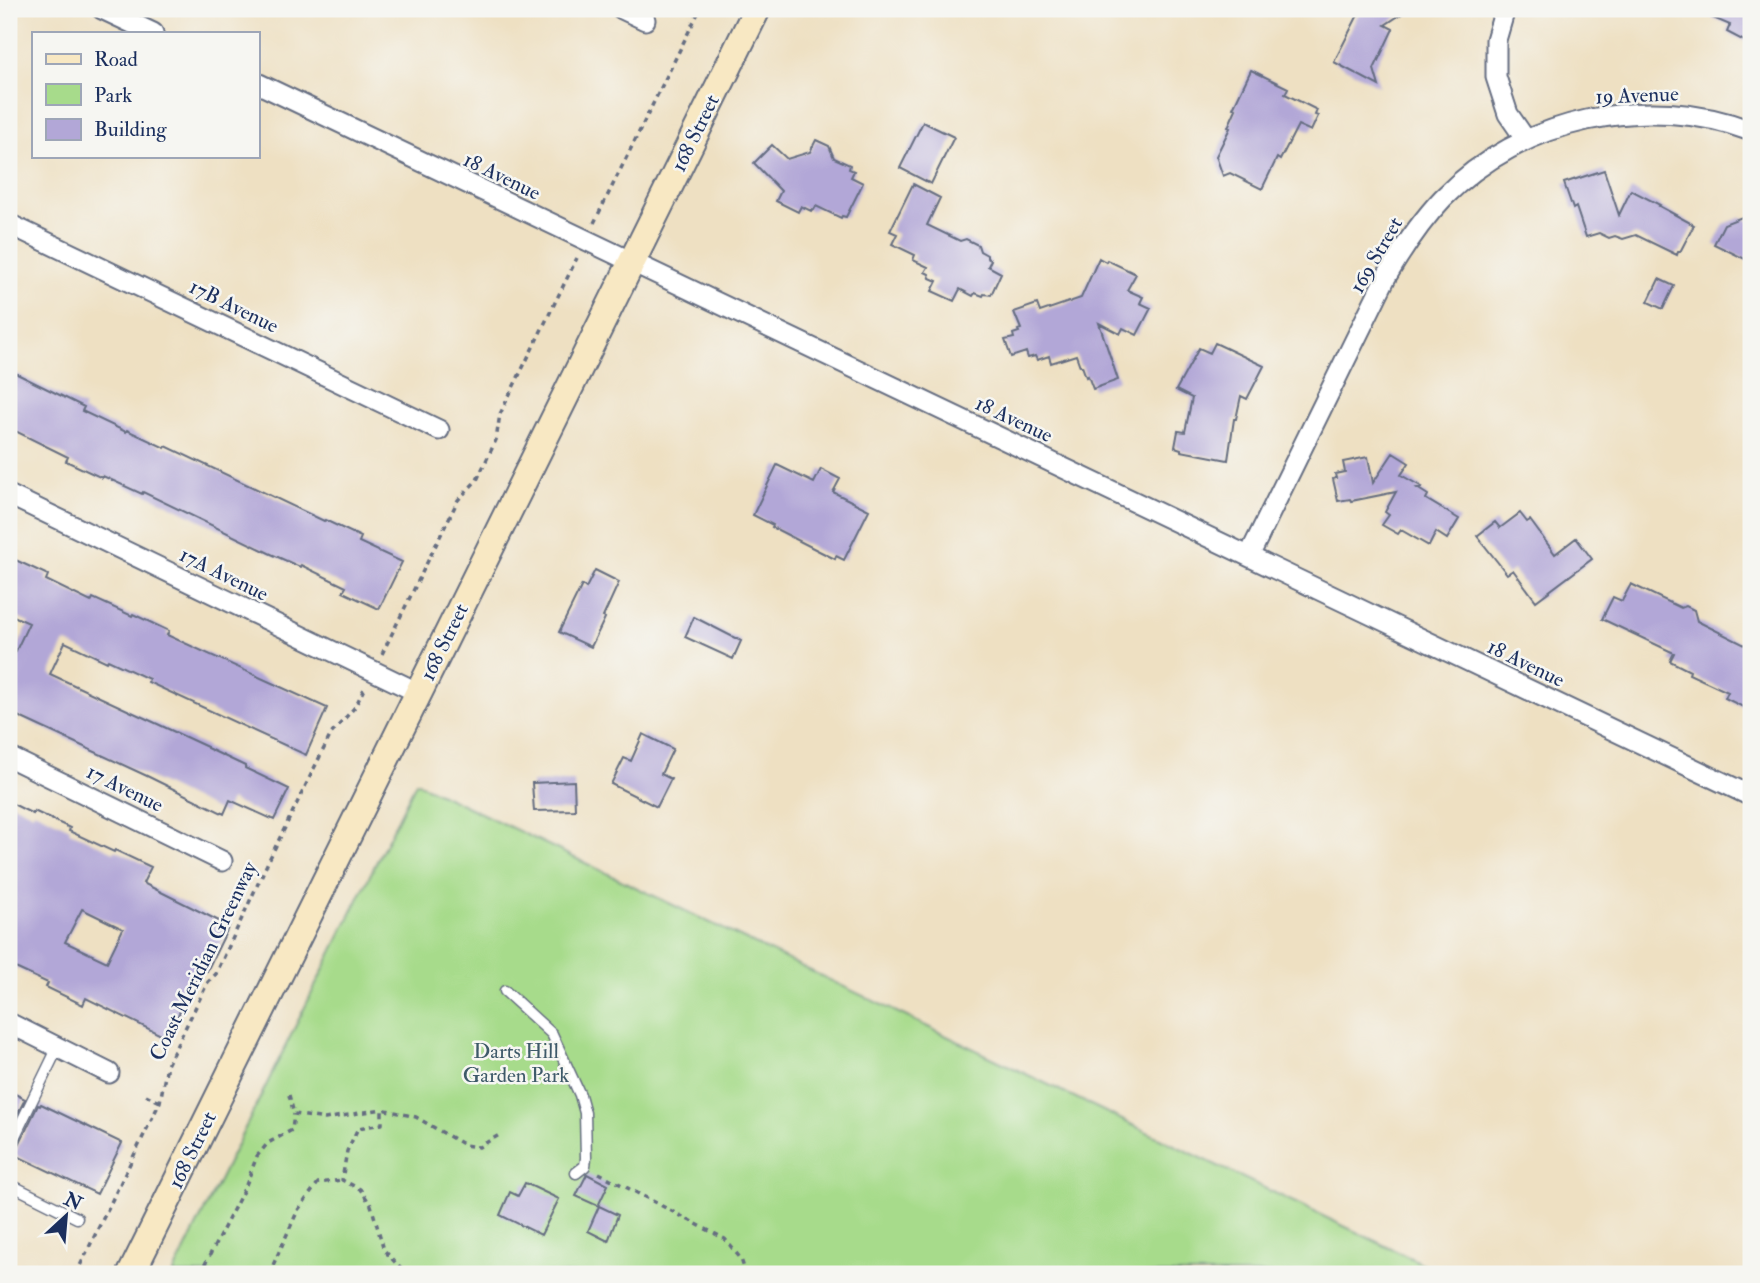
<svg xmlns="http://www.w3.org/2000/svg" width="1760" height="1283" font-family="'IM FELL Double Pica',serif">
	<style>
		.green { fill: #a7db8b; stroke: #618574; stroke-width: 2 }
		.building { fill: #b2a7d7; fill-rule: evenodd }
		.lines { fill: none; stroke-linecap: round; stroke-linejoin: round }
		.service-casing { stroke: #656d81; stroke-width: 13 }
		.minor-casing { stroke: #656d81; stroke-width: 23 }
		.secondary-casing { stroke: #656d81; stroke-width: 30 }
		.path { stroke: #656d81; stroke-width: 3.5; stroke-dasharray: 5 5; stroke-linecap: butt }
		.service { stroke: #fff; stroke-width: 10 }
		.minor { stroke: #fff; stroke-width: 19 }
		.secondary { stroke: #f8e8c3; stroke-width: 26 }
		.labels { text-anchor: middle; stroke-width: 5; stroke-linejoin: round; paint-order: stroke }
		.street-label { font-size: 21px; fill: #1b2f5e; stroke: #f6f6f2 }
		.park-label { font-size: 21px; fill: #3e5a69; stroke: #f6f6f2 }
	</style>
	<rect width="100%" height="100%" fill="#f6f6f2"/>
	<filter id="ink" filterUnits="userSpaceOnUse"><feTurbulence type="fractalNoise" baseFrequency=".0143" numOctaves="2"/><feDisplacementMap in="SourceGraphic" scale="14" xChannelSelector="R" yChannelSelector="G"/><feConvolveMatrix kernelMatrix="1 2 1 2 8 2 1 2 1" color-interpolation-filters="sRGB"/></filter>
	<filter id="wash" filterUnits="userSpaceOnUse"><feTurbulence type="fractalNoise" baseFrequency=".00686" numOctaves="4" result="noise"/><feDisplacementMap in="SourceGraphic" scale="28" xChannelSelector="R" yChannelSelector="G"/><feGaussianBlur stdDeviation="1.57" result="paint"/><feColorMatrix in="noise" values="0 0 0 0 0 0 0 0 0 0 0 0 0 0 0 0 0 1.4 0 .05"/><feComposite in="paint" operator="in"/></filter>
	<g filter="url(#wash)">
		<rect width="100%" height="100%" fill="#eee0c2"/>
		<path class="green" d="M 416,782 L 1444,1274 L 173,1274 Z"/>
		<g id="blocks">
			<path class="building" d="M 1361,9 L 1409,9 L 1385,25 L 1393,29 L 1374,69 L 1379,86 L 1334,62 Z
				M 1692,9 L 1751,9 L 1751,32 L 1746,42 L 1727,32 L 1730,25 Z
				M 1251,70 L 1288,88 L 1285,94 L 1317,110 L 1315,115 L 1318,116 L 1311,131 L 1298,125 L 1280,160 L 1277,158 L 1262,189 L 1230,173 L 1223,176 L 1216,156 L 1230,128 L 1228,127 L 1236,109 L 1233,108 Z
				M 923,122 L 954,137 L 931,184 L 900,168 Z
				M 816,140 L 829,146 L 834,158 L 850,165 L 849,169 L 854,171 L 851,177 L 863,183 L 846,217 L 842,216 L 841,218 L 816,206 L 814,210 L 812,209 L 811,211 L 801,206 L 798,212 L 776,201 L 781,191 L 754,163 L 772,145 L 787,159 L 810,152 Z
				M 1604,170 L 1619,215 L 1631,190 L 1660,205 L 1659,206 L 1694,225 L 1680,252 L 1678,252 L 1677,255 L 1636,235 L 1623,239 L 1615,236 L 1609,238 L 1599,233 L 1586,237 L 1576,207 L 1573,209 L 1564,183 Z
				M 913,184 L 940,198 L 927,225 L 960,241 L 966,239 L 978,245 L 980,251 L 987,255 L 987,258 L 991,260 L 988,266 L 1001,273 L 991,295 L 984,294 L 983,296 L 975,293 L 973,296 L 960,289 L 954,301 L 932,291 L 937,281 L 930,278 L 929,274 L 925,272 L 928,267 L 913,260 L 915,255 L 892,244 L 897,234 L 890,231 Z
				M 1742,217 L 1751,222 L 1751,262 L 1714,244 L 1724,224 Z
				M 1099,258 L 1106,262 L 1107,260 L 1136,274 L 1127,290 L 1143,297 L 1140,303 L 1151,308 L 1137,335 L 1123,328 L 1120,334 L 1099,323 L 1118,380 L 1093,389 L 1088,376 L 1086,377 L 1082,366 L 1080,366 L 1076,355 L 1051,363 L 1049,356 L 1037,360 L 1035,356 L 1028,358 L 1026,352 L 1011,357 L 1005,340 L 1014,338 L 1013,334 L 1019,332 L 1018,330 L 1021,329 L 1014,312 L 1037,304 L 1040,312 L 1081,298 Z
				M 1659,279 L 1674,286 L 1663,309 L 1648,302 Z
				M 1215,343 L 1264,366 L 1247,399 L 1241,396 L 1236,419 L 1234,419 L 1228,460 L 1181,451 L 1181,449 L 1175,447 L 1178,431 L 1185,432 L 1192,398 L 1176,390 L 1199,348 L 1210,353 Z
				M 9,370 L 84,407 L 82,411 L 126,432 L 127,430 L 165,448 L 166,446 L 324,521 L 325,520 L 361,537 L 359,542 L 402,562 L 379,609 L 343,592 L 346,587 L 301,565 L 300,567 L 269,553 L 143,492 L 142,494 L 103,476 L 102,478 L 66,461 L 68,457 L 9,428 Z
				M 1393,453 L 1409,463 L 1401,475 L 1422,487 L 1417,488 L 1428,495 L 1426,499 L 1459,519 L 1447,539 L 1436,532 L 1429,546 L 1401,530 L 1398,534 L 1382,525 L 1389,515 L 1385,512 L 1396,492 L 1351,501 L 1350,499 L 1338,501 L 1333,479 L 1336,478 L 1335,474 L 1345,472 L 1343,462 L 1368,457 L 1373,483 Z
				M 777,465 L 814,483 L 821,469 L 840,479 L 833,492 L 869,510 L 844,560 L 836,556 L 835,559 L 821,552 L 772,527 L 773,525 L 753,515 Z
				M 1520,513 L 1527,522 L 1530,520 L 1555,554 L 1576,538 L 1592,559 L 1536,601 L 1513,570 L 1507,574 L 1477,536 L 1495,522 L 1500,528 Z
				M 9,557 L 48,575 L 46,580 L 91,602 L 93,598 L 132,616 L 133,614 L 169,631 L 167,635 L 327,708 L 306,755 L 148,682 L 149,679 L 108,660 L 107,662 L 65,642 L 50,674 L 207,747 L 207,748 L 245,766 L 245,768 L 289,789 L 274,820 L 230,800 L 224,814 L 147,776 L 9,712 L 9,653 L 14,655 L 29,623 L 9,614 Z
				M 595,570 L 619,582 L 603,617 L 605,618 L 591,647 L 559,632 L 582,585 L 586,588 Z
				M 1631,584 L 1681,608 L 1686,606 L 1694,610 L 1697,621 L 1751,648 L 1751,711 L 1725,698 L 1728,692 L 1689,674 L 1690,671 L 1670,661 L 1674,653 L 1602,619 L 1613,597 L 1622,601 Z
				M 694,617 L 741,641 L 733,659 L 685,637 Z
				M 643,734 L 673,749 L 661,774 L 671,779 L 657,807 L 611,784 L 624,758 L 631,761 Z
				M 574,781 L 575,810 L 534,811 L 532,783 Z
				M 9,802 L 33,814 L 34,811 L 70,828 L 69,831 L 114,852 L 115,850 L 151,867 L 143,883 L 229,926 L 207,971 L 201,968 L 167,1038 L 86,998 L 83,1005 L 46,987 L 48,983 L 9,965 ZM 82,909 L 123,929 L 107,962 L 65,942 Z
				M 9,1091 L 25,1099 L 9,1131 Z
				M 41,1104 L 122,1143 L 97,1194 L 13,1154 L 16,1151 L 38,1105 L 40,1106 Z
				M 587,1174 L 608,1185 L 598,1206 L 576,1196 Z
				M 525,1183 L 559,1199 L 541,1235 L 500,1215 L 510,1192 L 518,1196 Z
				M 599,1206 L 618,1215 L 608,1241 L 588,1231 Z"/>
		</g>
	</g>
	<g filter="url(#ink)">
		<use href="#blocks" fill-opacity="0" stroke="#656d81" stroke-width="2"/>
		<g class="lines">
			<defs>
				<path id="service" d="M 505,991 L 552,1034 L 580,1095 L 585,1113 L 586,1158 L 585,1166 L 576,1173
					M 9,1148 L 58,1047
					M 9,1184 L 77,1218"/>
				<path id="minor" d="M 102,9 L 153,33
					M 622,9 L 645,20
					M 1505,9 L 1496,40 L 1496,77 L 1508,114 L 1526,140
					M 257,83 C 755,323 1254,558 1751,796
					M 9,224 L 439,430
					M 9,495 L 419,693
					M 1249,556 L 1386,277 C 1403,248 1420,222 1443,198 C 1520,119 1648,91 1751,131
					M 9,757 L 222,861
					M 9,1023 L 109,1073"/>
				<path id="secondary" d="M 131,1274 L 757,9"/>
			</defs>
			<use href="#service" class="service-casing"/>
			<use href="#minor" class="minor-casing"/>
			<use href="#secondary" class="secondary-casing"/>
			<path class="path" d="M 594,223 L 700,9
				M 382,654 L 458,500 L 477,480 L 496,440 L 500,414 L 577,258
				M 146,1095 L 160,1102
				M 289,1095 L 294,1114 L 325,1119 L 382,1109
				M 599,1173 L 725,1239 L 741,1259 L 746,1274
				M 76,1274 L 160,1102 L 167,1065 L 208,982 L 216,974 L 268,862 L 331,734 L 355,707 L 364,689
				M 200,1274 L 246,1185 L 257,1156 L 268,1143 L 292,1130 L 294,1114
				M 269,1274 L 298,1210 L 318,1183 L 342,1180
				M 411,1274 L 401,1269 L 384,1250 L 371,1205 L 360,1189 L 342,1180 L 347,1151 L 358,1128 L 382,1124 L 382,1109 L 416,1117 L 464,1145 L 479,1147 L 499,1135"/>
			<use href="#service" class="service"/>
			<use href="#minor" class="minor"/>
			<use href="#secondary" class="secondary"/>
		</g>
	</g>
	<g class="labels">
		<g class="street-label">
			<text transform="translate(1637 95) rotate(-2)" y="7">19 Avenue</text>
			<text transform="translate(695 133) rotate(-64)" y="7">168 Street</text>
			<text transform="translate(502 176) rotate(26)" y="7">18 Avenue</text>
			<text transform="translate(1376 255) rotate(-60)" y="7">169 Street</text>
			<text transform="translate(234 306) rotate(26)" y="7">17B Avenue</text>
			<text transform="translate(1014 419) rotate(25)" y="7">18 Avenue</text>
			<text transform="translate(224 574) rotate(26)" y="7">17A Avenue</text>
			<text transform="translate(444 642) rotate(-64)" y="7">168 Street</text>
			<text transform="translate(1526 663) rotate(26)" y="7">18 Avenue</text>
			<text transform="translate(125 788) rotate(26)" y="7">17 Avenue</text>
			<text transform="translate(203 961) rotate(-64)" y="7">Coast Meridian Greenway</text>
			<text transform="translate(192 1150) rotate(-64)" y="7">168 Street</text>
		</g>
		<g class="park-label">
			<text x="516" y="1058">Darts Hill<tspan x="516" dy="24">Garden Park</tspan></text>
		</g>
	</g>
	<rect width="1760" height="1283" fill="none" stroke="#f6f6f2" stroke-width="35"/>
	<rect x="32" y="32" width="228" height="126" fill="#f6f6f2" stroke="#9ea6b7" stroke-width="2"/>
	<rect x="46" y="54" width="35" height="10" fill="#f8e8c3" stroke="#9ea6b7" stroke-width="2"/>
	<text x="94" y="66" font-size="21" fill="#1b2f5e">Road</text>
	<rect x="46" y="84" width="35" height="21" fill="#a7db8b" stroke="#9ea6b7" stroke-width="2"/>
	<text x="94" y="102" font-size="21" fill="#1b2f5e">Park</text>
	<rect x="46" y="119" width="35" height="21" fill="#b2a7d7" stroke="#9ea6b7" stroke-width="2"/>
	<text x="94" y="136" font-size="21" fill="#1b2f5e">Building</text>
	<g transform="translate(66 1216) rotate(26)" stroke="#f6f6f2" stroke-width="5" paint-order="stroke">
	<path d="M0-5L12 26L0 18L-12 26Z" fill="#1b2f5e"/>
	<text y="-10" font-size="19" font-weight="bold" text-anchor="middle" fill="#1b2f5e">N</text>
	</g>
</svg>
